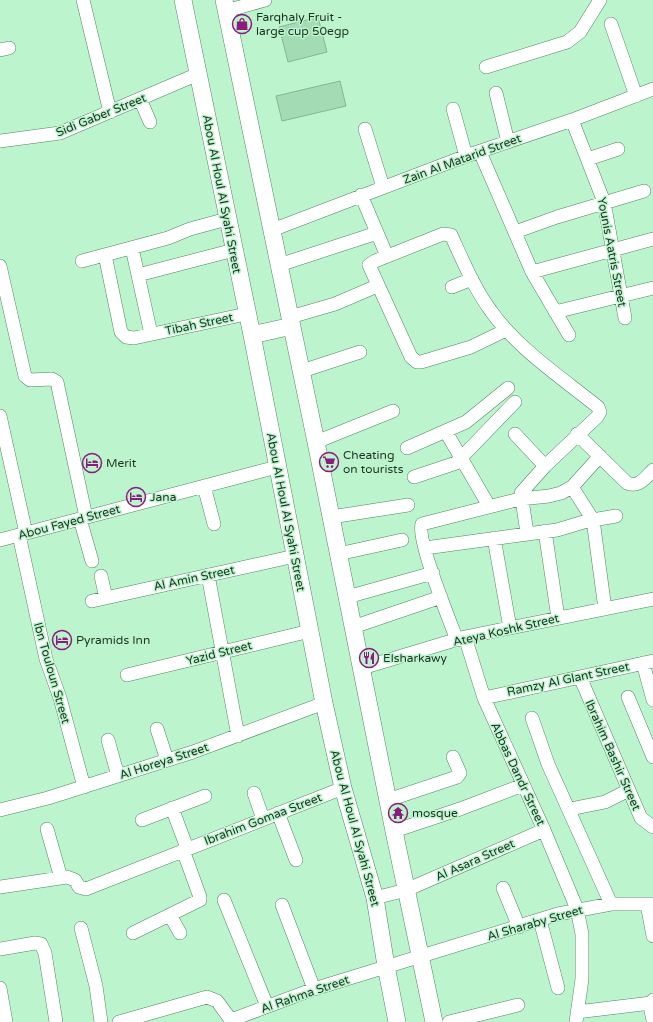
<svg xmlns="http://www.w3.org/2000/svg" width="653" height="1022" font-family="'Varela Round',sans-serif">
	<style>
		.building { fill: #a3dbb5; stroke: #82b893 }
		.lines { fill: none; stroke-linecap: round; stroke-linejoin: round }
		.minor-casing { stroke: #518663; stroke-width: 14 }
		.major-casing { stroke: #518663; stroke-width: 18 }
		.minor { stroke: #fff; stroke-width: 13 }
		.major { stroke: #fff; stroke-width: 17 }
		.labels { text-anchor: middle; stroke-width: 3; stroke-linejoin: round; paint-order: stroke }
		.poi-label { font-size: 12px; fill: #1e3425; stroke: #bcf5cd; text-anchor: start }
		.street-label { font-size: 12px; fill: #1e3425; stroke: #bcf5cd }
	</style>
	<rect width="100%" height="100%" fill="#bcf5cd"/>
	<path class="building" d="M 318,17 L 327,52 L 288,62 L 279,27 Z
		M 340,81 L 346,106 L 282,121 L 276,96 Z
		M 64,630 L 67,645 L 57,647 L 54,633 Z"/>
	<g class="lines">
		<defs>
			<path id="minor" d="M 83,0 L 110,112
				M 226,11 L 265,0
				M 611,24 L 636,96
				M 0,50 L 9,48
				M 486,67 L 567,42 L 580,32 L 600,0
				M 496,93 L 508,142
				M 140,99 L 150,122
				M 453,109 L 466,156
				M 572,120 L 604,202 L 625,318
				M 365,129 L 383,187
				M 0,141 L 60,133 L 198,74
				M 480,152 L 532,272 L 569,335
				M 588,159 L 618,149
				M 361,195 L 387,256
				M 272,230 L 466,156 L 572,120 L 653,89
				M 515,232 L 557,217 L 644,191
				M 132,248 L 151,334
				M 105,255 L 121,332 L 126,337 L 134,338 L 246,314
				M 82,261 L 168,238 L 190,229 L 227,219
				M 279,265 L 377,233
				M 0,266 L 25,376 L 30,380 L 52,379 L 57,382 L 86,517
				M 532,272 L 653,239
				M 138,275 L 234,250
				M 452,287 L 472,279
				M 555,312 L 653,288
				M 290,317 L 335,304 L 377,286
				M 506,330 L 471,347 L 421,362 L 417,362 L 411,357 L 369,265 L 375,261 L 443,234 L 451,235 C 463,261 474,288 491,311 C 517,348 562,378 598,407 L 600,412 L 597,417 L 545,466 L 521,493 L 527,533
				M 302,371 L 360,352
				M 0,416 L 26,533
				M 446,432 L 489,506
				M 515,434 L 545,466
				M 577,434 L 627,483 C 639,488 645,478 653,470
				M 316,442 L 393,411
				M 407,448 L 466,422 L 508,388
				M 414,477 L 456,463 L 515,402
				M 204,486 L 214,524
				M 572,487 L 593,520 L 605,609
				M 331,517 L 408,505
				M 80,519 L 92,561
				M 545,531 L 558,618
				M 19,535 L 46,659 L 60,698 L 84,787
				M 494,538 L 510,628
				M 0,540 L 277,467
				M 425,548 L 557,530 L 587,521 L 616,516
				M 338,554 L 402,540
				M 208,575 L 238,736
				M 101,576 L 106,598
				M 347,597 L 433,573
				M 92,601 L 295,556
				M 353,627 L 441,597
				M 465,637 L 484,698 L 544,830 L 577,909 L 582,934 L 582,979 L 576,1022
				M 457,640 C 450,622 416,537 422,524 L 520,499 L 549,496 L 561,493 L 572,487 L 600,456
				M 643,663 L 653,700
				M 362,668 L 465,637 L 653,599
				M 127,675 L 310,631
				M 580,677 L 641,818 L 653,827
				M 628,697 L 653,757
				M 484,698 L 653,661
				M 532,718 L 548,764 L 611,904
				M 157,729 L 167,760
				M 108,740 L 118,776
				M 254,793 L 263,819
				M 388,800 L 457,777 L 460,773 L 453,757
				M 172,808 L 187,848
				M 570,809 L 605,802 L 629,790
				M 0,810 L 48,798 L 193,752 L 324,703
				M 278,813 L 296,860
				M 142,820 L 205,796
				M 47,829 L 61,878
				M 394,831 L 460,809 L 523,785
				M 0,887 L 67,877 L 75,880 L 79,887 L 86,889 L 343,788
				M 503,888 L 519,927
				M 375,898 L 406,890 L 544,830
				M 224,900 L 267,1006
				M 647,904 L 653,936
				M 282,905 L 314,989
				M 170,915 L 180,933
				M 540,920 L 558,988
				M 81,928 L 96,986 L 101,1022
				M 133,933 L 200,900 L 200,897 L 183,850
				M 0,949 L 35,943 L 41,944 L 45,953 L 56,1022
				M 0,988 L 6,1022
				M 653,1000 L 651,1011 L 653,1020
				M 577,1012 L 651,1003
				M 119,1022 L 207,997 L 217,1001 L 231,1020 L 314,989 L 558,914 L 611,904 L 653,904
				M 449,1022 L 518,1005"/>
			<path id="major" d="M 183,0 L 252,335 L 324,703 L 343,788 L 375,898 L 386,966 L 397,1022
				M 224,0 L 316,442 L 394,831 L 434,1022
				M 252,335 L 292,326"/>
		</defs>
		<use href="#minor" class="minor-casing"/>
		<use href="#major" class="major-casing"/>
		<use href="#minor" class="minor"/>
		<use href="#major" class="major"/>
	</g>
	<defs>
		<symbol id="shop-ring" viewBox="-11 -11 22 22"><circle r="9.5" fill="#bcf5cd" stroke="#8d1b7e" stroke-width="1.5"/><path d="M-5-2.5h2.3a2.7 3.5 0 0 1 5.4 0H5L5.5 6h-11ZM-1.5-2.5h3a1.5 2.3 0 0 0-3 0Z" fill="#8d1b7e"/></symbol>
		<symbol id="supermarket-ring" viewBox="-11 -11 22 22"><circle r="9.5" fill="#bcf5cd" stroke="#8d1b7e" stroke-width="1.5"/><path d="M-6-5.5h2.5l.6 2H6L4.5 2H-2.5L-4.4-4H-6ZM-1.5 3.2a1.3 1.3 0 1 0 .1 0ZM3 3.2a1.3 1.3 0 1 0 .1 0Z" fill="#8d1b7e"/></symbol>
		<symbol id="hotel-ring" viewBox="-11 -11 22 22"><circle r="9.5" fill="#bcf5cd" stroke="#8d1b7e" stroke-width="1.5"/><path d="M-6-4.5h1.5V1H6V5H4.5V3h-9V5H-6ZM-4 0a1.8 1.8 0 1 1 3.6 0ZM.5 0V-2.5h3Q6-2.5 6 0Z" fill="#8d1b7e"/></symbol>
		<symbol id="restaurant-ring" viewBox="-11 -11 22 22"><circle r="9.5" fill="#bcf5cd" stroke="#8d1b7e" stroke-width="1.5"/><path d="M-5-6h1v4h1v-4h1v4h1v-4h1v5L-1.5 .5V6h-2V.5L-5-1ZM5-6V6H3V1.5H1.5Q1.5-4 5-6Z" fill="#8d1b7e"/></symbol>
		<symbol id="temple-ring" viewBox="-11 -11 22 22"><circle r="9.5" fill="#bcf5cd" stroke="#8d1b7e" stroke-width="1.5"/><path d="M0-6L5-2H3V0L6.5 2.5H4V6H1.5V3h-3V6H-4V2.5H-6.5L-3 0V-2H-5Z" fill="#8d1b7e"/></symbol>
	</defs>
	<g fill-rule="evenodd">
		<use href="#shop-ring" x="231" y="13" width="22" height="22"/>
		<use href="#supermarket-ring" x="318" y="451" width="22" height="22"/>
		<use href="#hotel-ring" x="81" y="452" width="22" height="22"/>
		<use href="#hotel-ring" x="125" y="486" width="22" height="22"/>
		<use href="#hotel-ring" x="51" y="629" width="22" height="22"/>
		<use href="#restaurant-ring" x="358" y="647" width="22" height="22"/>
		<use href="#temple-ring" x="387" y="802" width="22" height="22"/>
	</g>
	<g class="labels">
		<g class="poi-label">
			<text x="256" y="21">Farqhaly Fruit -<tspan x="256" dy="14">large cup 50egp</tspan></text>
			<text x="343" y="459">Cheating<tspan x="343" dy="14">on tourists</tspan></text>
			<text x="106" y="467">Merit</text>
			<text x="150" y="501">Jana</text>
			<text x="76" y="644">Pyramids Inn</text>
			<text x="383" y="662">Elsharkawy</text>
			<text x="412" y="817">mosque</text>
		</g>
		<g class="street-label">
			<text transform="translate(101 115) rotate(-22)" y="4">Sidi Gaber Street</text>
			<text transform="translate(462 159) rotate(-20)" y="4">Zain Al Matarid Street</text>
			<text transform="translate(222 194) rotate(79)" y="4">Abou Al Houl Al Syahi Street</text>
			<text transform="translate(612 252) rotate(79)" y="4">Younis Aatris Street</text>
			<text transform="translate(199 324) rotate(-12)" y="4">Tibah Street</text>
			<text transform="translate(286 512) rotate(79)" y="4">Abou Al Houl Al Syahi Street</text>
			<text transform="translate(69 522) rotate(-15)" y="4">Abou Fayed Street</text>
			<text transform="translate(194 578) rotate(-12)" y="4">Al Amin Street</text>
			<text transform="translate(506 630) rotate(-13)" y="4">Ateya Koshk Street</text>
			<text transform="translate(219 653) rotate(-14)" y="4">Yazid Street</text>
			<text transform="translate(52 673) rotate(74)" y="4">Ibn Touloun Street</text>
			<text transform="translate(568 679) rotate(-12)" y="4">Ramzy Al Glant Street</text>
			<text transform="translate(613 755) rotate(66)" y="4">Ibrahim Bashir Street</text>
			<text transform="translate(164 761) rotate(-18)" y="4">Al Horeya Street</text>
			<text transform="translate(518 774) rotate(65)" y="4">Abbas Dandr Street</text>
			<text transform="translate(263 819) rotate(-21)" y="4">Ibrahim Gomaa Street</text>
			<text transform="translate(355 828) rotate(75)" y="4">Abou Al Houl Al Syahi Street</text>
			<text transform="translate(475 860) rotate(-24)" y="4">Al Asara Street</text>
			<text transform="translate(535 923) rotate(-16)" y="4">Al Sharaby Street</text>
			<text transform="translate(305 994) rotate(-19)" y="4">Al Rahma Street</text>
		</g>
	</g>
</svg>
